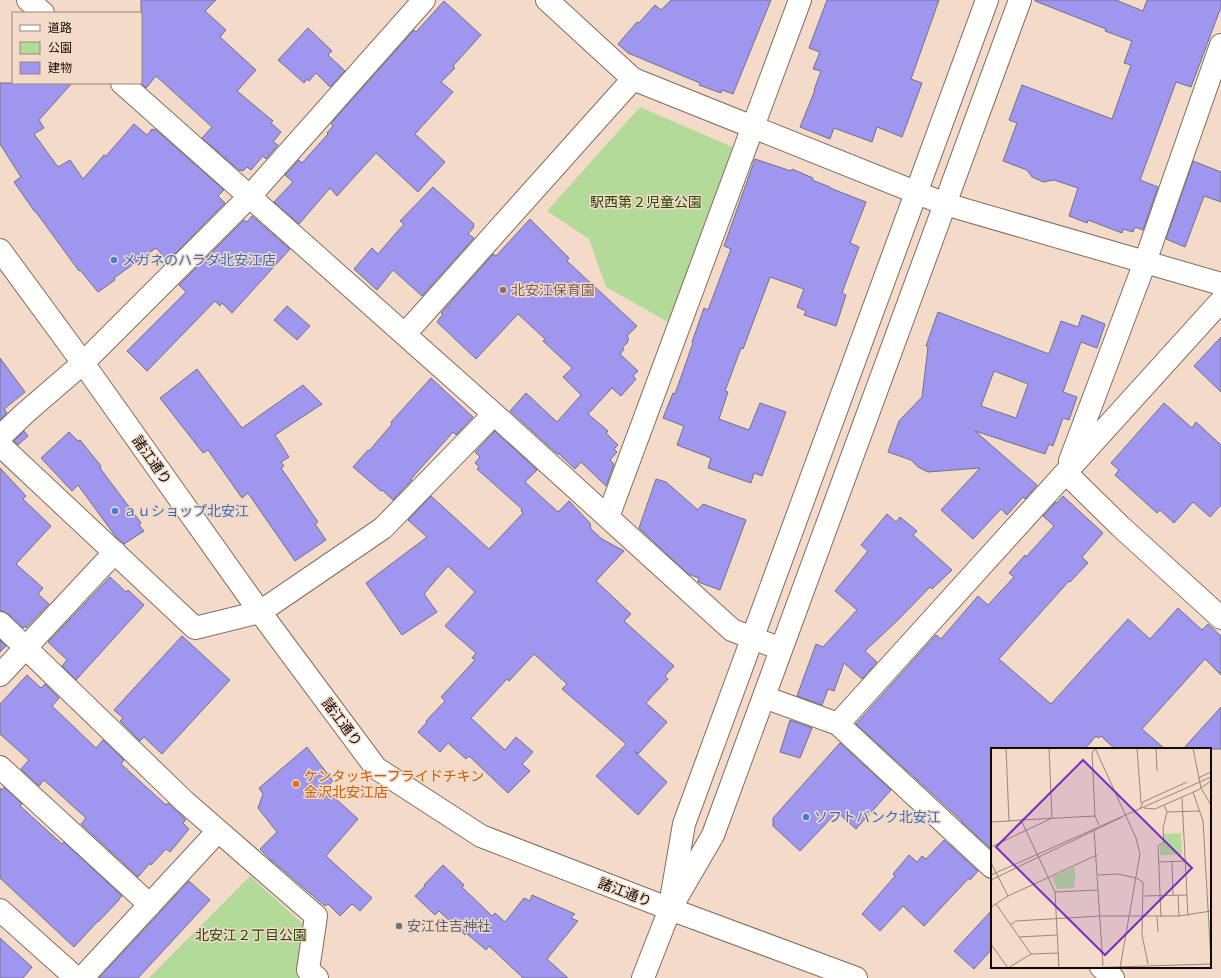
<svg xmlns="http://www.w3.org/2000/svg" width="1221" height="978" font-family="Montserrat,'Noto Sans JP',sans-serif">
	<style>
		.green { fill: #b3da98 }
		.building { fill: #9f96ef; stroke: #727188; fill-rule: evenodd }
		.lines { fill: none; stroke-linecap: round; stroke-linejoin: round }
		.minor-casing { stroke: #836e5f; stroke-width: 24 }
		.tertiary-casing { stroke: #836e5f; stroke-width: 24 }
		.minor { stroke: #fff; stroke-width: 22 }
		.tertiary { stroke: #fff; stroke-width: 22 }
		.shop-dot { fill: #3f7fe0; stroke: #f3dac9; stroke-width: 1.5 }
		.education-dot { fill: #8d6e63; stroke: #f3dac9; stroke-width: 1.5 }
		.food-dot { fill: #e8710a; stroke: #f3dac9; stroke-width: 1.5 }
		.worship-dot { fill: #6b7280; stroke: #f3dac9; stroke-width: 1.5 }
		.labels { text-anchor: middle; stroke-width: 3; stroke-linejoin: round; paint-order: stroke }
		.park-label { font-size: 14px; fill: #284708; stroke: #f3dac9 }
		.shop-label { font-size: 14px; fill: #366cbe; stroke: #f3dac9; text-anchor: start }
		.education-label { font-size: 14px; fill: #785e54; stroke: #f3dac9; text-anchor: start }
		.street-label { font-size: 14px; fill: #120a05; stroke: #f3dac9 }
		.food-label { font-size: 14px; fill: #c56008; stroke: #f3dac9; text-anchor: start }
		.worship-label { font-size: 14px; fill: #5b616d; stroke: #f3dac9; text-anchor: start }
		.inset-road { fill: none; stroke: #99877b; stroke-width: 1 }
		.view { fill: #7b2cbf; fill-opacity: 0.15; stroke: #7b2cbf; stroke-width: 2 }
		.inset-edge { fill: none; stroke: #120a05; stroke-width: 2 }
	</style>
	<rect width="100%" height="100%" fill="#f3dac9"/>
	<path class="green" d="M 640,107 L 737,149 L 673,325 L 606,287 L 589,239 L 547,211 Z
		M 250,876 L 304,925 L 305,978 L 149,978 Z"/>
	<path class="building" d="M 141,0 L 216,0 L 205,11 L 226,30 L 220,37 L 256,70 L 237,91 L 273,121 L 271,123 L 281,132 L 273,142 L 278,145 L 266,159 L 263,156 L 251,170 L 247,167 L 243,171 L 241,170 L 240,171 L 202,138 L 212,127 L 156,76 L 146,88 L 141,83 Z
		M 671,0 L 771,0 L 733,94 L 722,90 L 721,93 L 699,85 L 700,83 L 628,53 L 618,44 L 637,22 L 639,23 L 655,5 L 661,10 Z
		M 827,0 L 939,0 L 911,79 L 922,83 L 902,137 L 877,127 L 872,142 L 834,128 L 830,139 L 800,127 L 815,90 L 814,90 L 821,71 L 813,69 L 820,52 L 809,48 Z
		M 1035,0 L 1116,0 L 1143,11 L 1147,0 L 1221,0 L 1221,7 L 1191,87 L 1176,82 L 1140,180 L 1158,187 L 1143,230 L 1135,227 L 1133,232 L 1123,229 L 1122,233 L 1088,220 L 1087,223 L 1069,216 L 1078,188 L 1054,180 L 1043,182 L 1039,180 L 1032,177 L 1027,170 L 1003,161 L 1017,123 L 1009,120 L 1022,85 L 1112,119 L 1131,65 L 1124,63 L 1132,41 L 1105,31 L 1106,29 L 1035,1 Z
		M 444,1 L 481,35 L 453,66 L 455,68 L 441,82 L 453,92 L 415,134 L 445,162 L 418,192 L 376,153 L 337,196 L 330,188 L 299,224 L 274,202 L 293,182 L 285,175 L 299,160 L 302,163 L 328,134 L 327,133 L 333,126 L 331,124 L 339,114 L 414,30 L 416,32 Z
		M 308,28 L 332,51 L 328,55 L 345,71 L 330,87 L 316,73 L 309,81 L 307,79 L 304,83 L 278,60 Z
		M 0,83 L 72,83 L 39,120 L 44,128 L 34,134 L 58,167 L 70,160 L 83,179 L 104,155 L 106,156 L 134,124 L 147,135 L 152,129 L 154,130 L 155,129 L 224,190 L 218,196 L 225,203 L 168,261 L 156,248 L 114,278 L 115,280 L 98,292 L 80,270 L 79,271 L 36,212 L 35,212 L 14,182 L 21,177 L 0,144 Z
		M 755,159 L 791,171 L 792,169 L 813,178 L 812,180 L 830,187 L 830,188 L 866,202 L 850,243 L 859,247 L 842,293 L 846,295 L 836,326 L 804,315 L 806,311 L 797,307 L 804,289 L 770,277 L 743,349 L 741,348 L 725,391 L 728,392 L 719,419 L 749,430 L 760,403 L 786,412 L 762,476 L 754,473 L 751,483 L 708,468 L 711,458 L 677,445 L 684,426 L 663,418 L 673,393 L 675,394 L 693,343 L 692,342 L 704,308 L 708,310 L 731,249 L 724,246 Z
		M 1193,161 L 1221,172 L 1221,202 L 1204,196 L 1185,247 L 1166,239 Z
		M 433,187 L 474,224 L 473,225 L 474,227 L 468,234 L 474,238 L 422,296 L 393,270 L 377,290 L 354,269 L 372,248 L 378,254 L 404,224 L 400,221 Z
		M 252,216 L 290,249 L 232,313 L 222,303 L 220,306 L 215,301 L 147,371 L 127,351 L 186,292 L 179,285 L 244,220 L 247,222 Z
		M 530,219 L 569,258 L 567,261 L 637,326 L 627,336 L 629,339 L 627,341 L 628,342 L 622,348 L 624,349 L 620,354 L 638,371 L 633,376 L 636,379 L 621,396 L 612,388 L 588,414 L 608,431 L 606,433 L 618,445 L 614,449 L 617,452 L 610,460 L 614,464 L 606,486 L 581,462 L 575,469 L 559,454 L 558,454 L 554,451 L 510,411 L 526,393 L 557,422 L 581,395 L 563,377 L 572,368 L 543,341 L 545,339 L 518,314 L 476,359 L 437,322 L 443,314 L 441,313 L 493,254 L 496,256 Z
		M 287,306 L 310,326 L 297,340 L 274,320 Z
		M 938,312 L 1049,354 L 1061,321 L 1078,327 L 1082,315 L 1105,324 L 1097,348 L 1081,342 L 1063,392 L 1077,397 L 1069,420 L 1063,418 L 1053,446 L 1049,444 L 1045,454 L 975,431 L 1037,485 L 1025,499 L 1023,497 L 1007,515 L 1001,509 L 973,539 L 941,510 L 980,468 L 928,472 L 918,467 L 911,460 L 888,452 L 899,421 L 922,397 L 928,347 L 926,346 ZM 994,371 L 1028,384 L 1016,418 L 981,406 Z
		M 1221,337 L 1221,392 L 1194,366 Z
		M 0,358 L 25,392 L 4,409 L 7,413 L 0,420 Z
		M 197,369 L 242,428 L 303,385 L 322,404 L 275,435 L 289,457 L 281,462 L 284,466 L 281,468 L 318,522 L 315,524 L 326,540 L 295,561 L 248,493 L 242,498 L 208,450 L 203,453 L 160,398 Z
		M 431,378 L 473,417 L 456,435 L 453,432 L 411,479 L 412,480 L 393,500 L 382,490 L 381,491 L 353,467 L 368,450 L 369,451 L 392,424 L 391,422 Z
		M 1164,403 L 1192,428 L 1196,422 L 1221,445 L 1221,505 L 1210,517 L 1193,502 L 1174,523 L 1160,510 L 1157,513 L 1115,475 L 1119,470 L 1111,463 Z
		M 24,431 L 28,436 L 18,445 L 14,441 Z
		M 495,431 L 537,470 L 525,482 L 558,512 L 569,501 L 590,523 L 591,529 L 602,539 L 624,551 L 596,581 L 631,614 L 624,621 L 674,666 L 665,676 L 668,679 L 646,703 L 667,722 L 638,754 L 634,751 L 667,782 L 638,815 L 596,776 L 626,744 L 562,689 L 567,684 L 534,654 L 509,681 L 507,679 L 471,718 L 505,750 L 516,737 L 533,752 L 522,764 L 530,771 L 508,793 L 469,756 L 466,759 L 448,743 L 440,752 L 418,732 L 427,722 L 426,721 L 445,701 L 441,697 L 475,660 L 472,658 L 476,653 L 445,626 L 475,592 L 448,566 L 424,594 L 437,612 L 402,635 L 366,583 L 427,537 L 408,520 L 431,496 L 489,549 L 523,513 L 521,511 L 522,509 L 477,469 L 479,467 L 475,463 L 480,457 L 475,452 Z
		M 69,432 L 78,441 L 80,440 L 101,466 L 100,468 L 141,523 L 139,525 L 144,531 L 124,544 L 116,537 L 78,485 L 72,491 L 41,458 Z
		M 0,468 L 26,496 L 23,499 L 51,526 L 16,564 L 43,588 L 38,594 L 49,604 L 26,628 L 25,626 L 23,628 L 8,614 L 3,611 L 0,611 Z
		M 656,479 L 666,482 L 698,510 L 703,504 L 746,520 L 720,590 L 698,582 L 699,578 L 688,574 L 639,528 Z
		M 1063,496 L 1103,533 L 1082,557 L 1088,563 L 1070,582 L 1069,581 L 999,659 L 1051,704 L 1128,619 L 1150,639 L 1178,608 L 1202,630 L 1208,624 L 1221,636 L 1221,675 L 1205,659 L 1142,729 L 1165,749 L 1115,749 L 1101,736 L 1098,738 L 1096,736 L 1085,749 L 992,749 L 992,850 L 961,821 L 962,821 L 856,724 L 936,635 L 941,639 L 978,596 L 988,605 L 1014,577 L 1009,573 L 1025,555 L 1026,557 L 1054,526 L 1043,516 L 1056,502 L 1057,503 Z
		M 887,514 L 896,522 L 900,517 L 917,531 L 913,535 L 952,570 L 932,589 L 930,587 L 898,620 L 865,651 L 877,662 L 862,679 L 844,663 L 834,691 L 828,689 L 822,705 L 797,696 L 816,644 L 823,647 L 857,610 L 835,591 L 868,551 L 861,545 Z
		M 110,577 L 126,592 L 128,590 L 144,605 L 76,680 L 62,666 L 67,660 L 48,642 Z
		M 182,636 L 230,680 L 162,754 L 144,737 L 140,741 L 120,721 L 123,718 L 114,710 Z
		M 0,640 L 6,646 L 0,652 Z
		M 27,675 L 41,688 L 45,684 L 59,698 L 52,706 L 96,748 L 103,740 L 124,760 L 121,764 L 166,805 L 168,803 L 186,820 L 183,823 L 189,829 L 170,852 L 166,849 L 151,865 L 150,863 L 138,877 L 81,824 L 86,818 L 44,780 L 39,786 L 21,769 L 29,760 L 0,734 L 0,704 Z
		M 1221,707 L 1221,749 L 1183,749 Z
		M 790,720 L 812,728 L 800,758 L 780,752 Z
		M 840,743 L 891,790 L 856,829 L 837,812 L 800,851 L 773,826 L 773,818 Z
		M 307,747 L 333,781 L 325,789 L 358,819 L 326,856 L 372,898 L 360,911 L 352,904 L 340,916 L 328,904 L 325,906 L 270,859 L 260,849 L 277,832 L 258,808 L 263,794 L 259,788 Z
		M 4,787 L 22,804 L 20,806 L 62,844 L 64,842 L 122,896 L 119,899 L 119,900 L 98,922 L 98,921 L 74,947 L 0,878 L 0,788 L 2,790 Z
		M 944,840 L 978,871 L 970,880 L 969,878 L 924,926 L 903,906 L 880,931 L 862,914 L 895,876 L 893,874 L 909,855 L 917,862 L 922,856 L 926,859 Z
		M 443,865 L 464,885 L 462,887 L 492,916 L 495,913 L 505,922 L 524,898 L 530,901 L 532,895 L 575,914 L 571,918 L 578,921 L 547,959 L 568,978 L 523,978 L 489,946 L 486,950 L 466,933 L 465,935 L 439,911 L 435,915 L 415,896 L 425,886 L 424,885 Z
		M 189,881 L 210,900 L 138,978 L 99,978 Z
		M 992,910 L 992,949 L 974,969 L 954,951 Z
		M 0,938 L 32,967 L 23,978 L 0,978 Z"/>
	<g class="lines">
		<defs>
			<path id="minor" d="M 28,0 L 43,13
				M 547,0 L 633,79 L 945,204 L 1221,284
				M 122,83 L 494,414 L 732,630 L 781,649
				M 405,334 L 633,79
				M 0,437 L 24,414 L 83,363 L 250,196 L 424,0
				M 0,445 L 195,628 L 260,612 L 383,528 L 494,414
				M 1070,461 L 1145,262 L 1221,45
				M 1066,473 L 1120,526 L 1221,618
				M 608,517 L 800,0
				M 0,623 L 184,801 L 316,916 L 308,970 L 317,978
				M 0,675 L 115,552
				M 764,697 L 838,724 L 992,867
				M 838,724 L 1221,301
				M 0,767 L 150,905
				M 0,910 L 76,978
				M 1101,967 L 1113,978
				M 82,978 L 218,831"/>
			<path id="tertiary" d="M 0,250 L 83,363 L 260,612 L 376,768 L 481,836 L 670,909 L 856,978
				M 672,894 L 684,824 L 987,0
				M 643,978 L 670,909 L 713,835 L 1020,0"/>
		</defs>
		<use href="#minor" class="minor-casing"/>
		<use href="#tertiary" class="tertiary-casing"/>
		<use href="#minor" class="minor"/>
		<use href="#tertiary" class="tertiary"/>
	</g>
	<g class="shop-dot">
		<circle cx="114" cy="260" r="4"/>
		<circle cx="115" cy="511" r="4"/>
		<circle cx="806" cy="817" r="4"/>
	</g>
	<circle class="education-dot" cx="503" cy="290" r="4"/>
	<circle class="food-dot" cx="296" cy="784" r="4"/>
	<circle class="worship-dot" cx="399" cy="926" r="4"/>
	<g class="labels">
		<g class="park-label">
			<text x="646" y="207">駅西第２児童公園</text>
			<text x="251" y="940">北安江２丁目公園</text>
		</g>
		<g class="shop-label">
			<text x="122" y="265">メガネのハラダ北安江店</text>
			<text x="123" y="516">ａｕショップ北安江</text>
			<text x="814" y="822">ソフトバンク北安江</text>
		</g>
		<g class="education-label">
			<text x="511" y="295">北安江保育園</text>
		</g>
		<g class="street-label">
			<text transform="translate(152 460) rotate(55)" y="5">諸江通り</text>
			<text transform="translate(342 722) rotate(53)" y="5">諸江通り</text>
			<text transform="translate(625 892) rotate(21)" y="5">諸江通り</text>
		</g>
		<g class="food-label">
			<text x="304" y="781">ケンタッキーフライドチキン<tspan x="304" dy="16">金沢北安江店</tspan></text>
		</g>
		<g class="worship-label">
			<text x="407" y="931">安江住吉神社</text>
		</g>
	</g>
	<g transform="translate(991 748)">
		<rect width="220" height="220" fill="#f3dac9"/>
		<path d="M 190,85 L 191,107 L 169,107 L 169,98 L 174,94 L 173,86 ZM 83,119 L 85,128 L 83,134 L 84,140 L 66,141 L 61,129 Z" fill="#b3da98"/>
		<path class="inset-road" d="M 15,0 L 18,73 L 30,72 L 64,144 L 68,220M 58,0 L 61,70M 104,0 L 145,90 L 149,106 L 129,220M 146,0 L 150,55M 165,0 L 166,23M 202,0 L 210,40 L 220,57M 105,1 L 101,4 L 104,68 L 108,77M 207,30 L 220,24M 202,44 L 212,73 L 220,213M 191,50 L 197,168M 153,60 L 164,61 L 207,42 L 220,33M 149,61 L 152,54 L 196,34M 176,64 L 209,63M 30,72 L 104,68M 0,74 L 18,73M 103,82 L 112,218M 0,99 L 59,71M 168,114 L 194,113M 181,114 L 182,147M 0,115 L 17,148M 0,127 L 220,29M 107,127 L 127,126 L 145,130 L 152,134 L 151,187 L 157,216M 0,132 L 131,69M 64,144 L 107,142M 187,147 L 188,168M 153,148 L 196,147M 5,156 L 40,206M 0,159 L 17,148 L 106,107M 166,169 L 167,184M 170,169 L 167,98 L 173,94 L 172,80 L 176,64 L 173,57M 19,177 L 25,173 L 109,168 L 188,168 L 220,163M 28,189 L 66,187M 0,196 L 17,220M 17,220 L 40,206 L 67,205M 91,220 L 220,216"/>
		<path class="view" d="M 92,12 L 201,120 L 114,207 L 5,99 Z"/>
		<rect width="220" height="220" class="inset-edge"/>
	</g>
	<rect x="12" y="12" width="130" height="72" fill="#f3dac9" stroke="#99877b"/>
	<rect x="20" y="25" width="20" height="6" fill="#ffffff" stroke="#99877b"/>
	<text x="48" y="32" font-size="12" fill="#120a05">道路</text>
	<rect x="20" y="42" width="20" height="12" fill="#b3da98" stroke="#99877b"/>
	<text x="48" y="52" font-size="12" fill="#120a05">公園</text>
	<rect x="20" y="62" width="20" height="12" fill="#9f96ef" stroke="#99877b"/>
	<text x="48" y="72" font-size="12" fill="#120a05">建物</text>
</svg>
